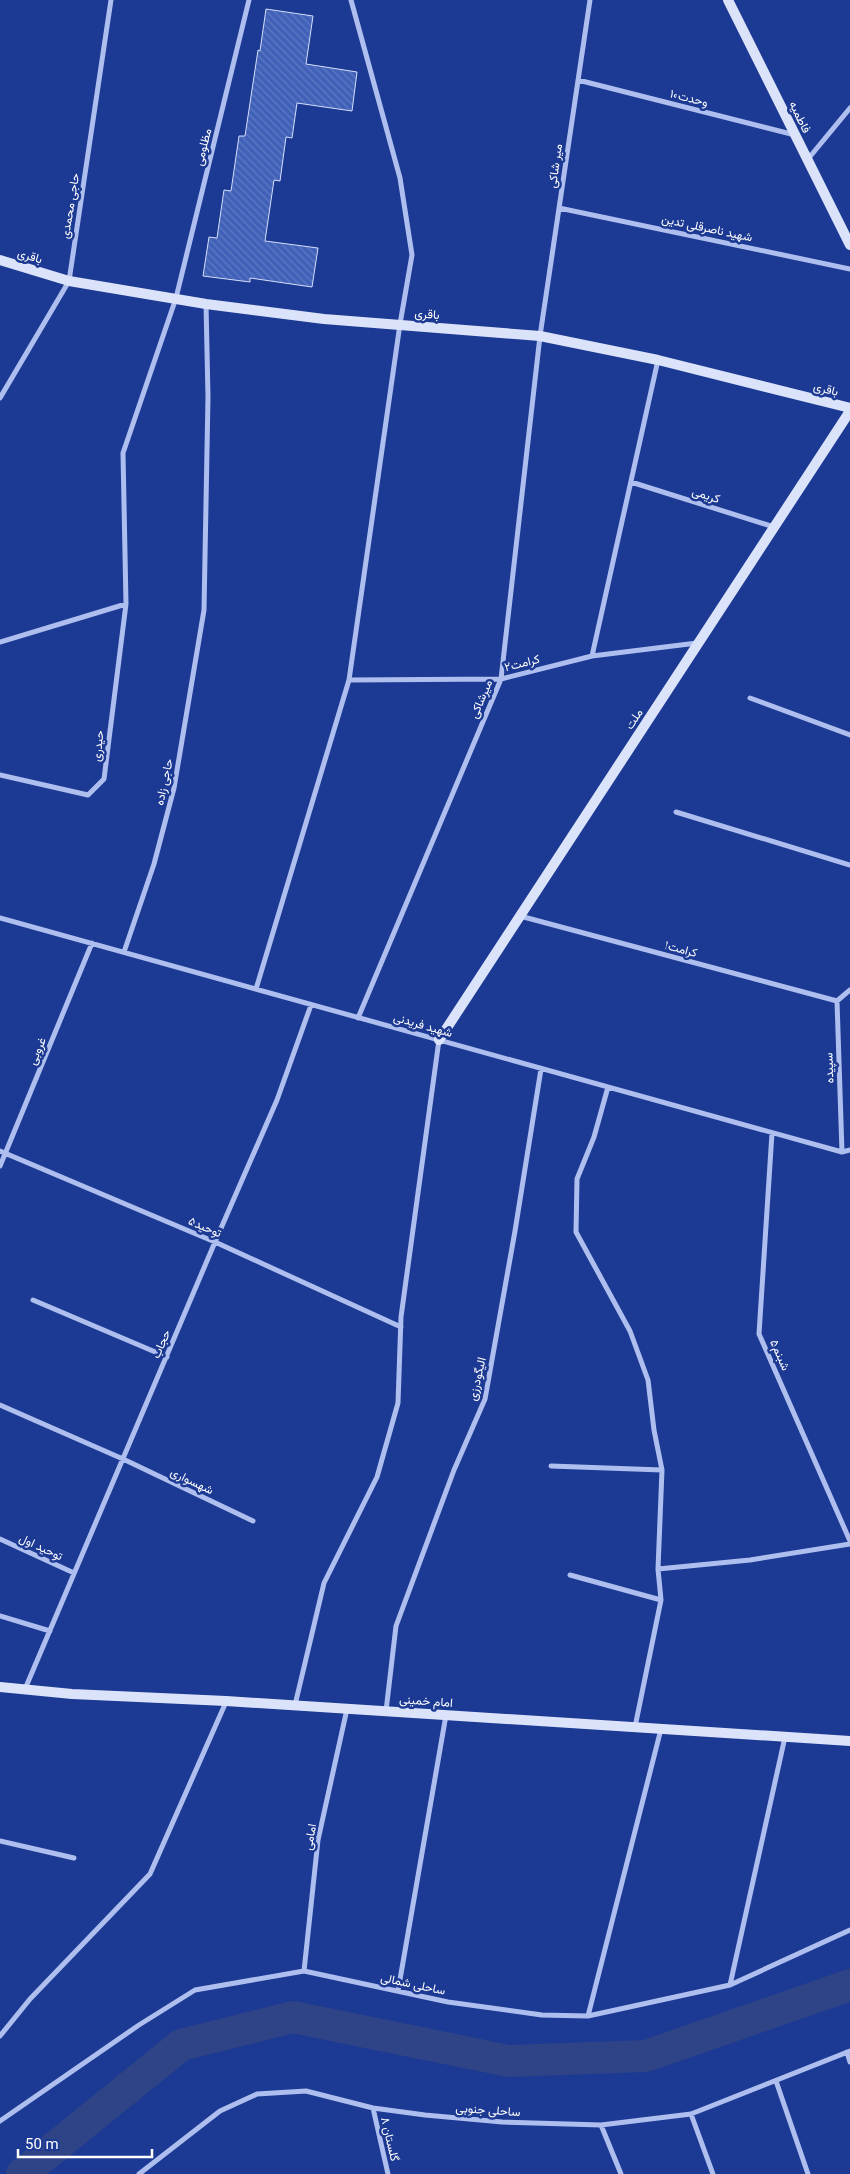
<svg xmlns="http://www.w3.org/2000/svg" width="850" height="2174" font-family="Roboto,Vazirmatn,sans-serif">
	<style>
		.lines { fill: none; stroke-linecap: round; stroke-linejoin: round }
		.river { stroke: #2e4487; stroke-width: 32 }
		.building { fill: url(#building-back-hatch); stroke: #d4dffa }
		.street { stroke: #aebfef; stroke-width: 5 }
		.secondary { stroke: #dbe3fb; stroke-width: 10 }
		.labels { text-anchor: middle; stroke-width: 5; stroke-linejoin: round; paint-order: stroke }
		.street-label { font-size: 12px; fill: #fff; stroke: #1c3a93 }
	</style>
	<defs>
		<pattern id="building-back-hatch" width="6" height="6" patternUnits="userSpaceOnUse" patternTransform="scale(1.25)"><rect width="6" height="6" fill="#4161b9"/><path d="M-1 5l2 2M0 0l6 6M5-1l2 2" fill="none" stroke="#5e79c4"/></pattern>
	</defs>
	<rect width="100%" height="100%" fill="#1c3a93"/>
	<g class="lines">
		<path class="river" d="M 22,2174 L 181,2045 L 293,2017 L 509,2061 L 646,2056 L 850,1985"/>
	</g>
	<path class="building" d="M 266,9 L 313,16 L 306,64 L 357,72 L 352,111 L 297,103 L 292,138 L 286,137 L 280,181 L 274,180 L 265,241 L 318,248 L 312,287 L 250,278 L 250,282 L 203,276 L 209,237 L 217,238 L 224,190 L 231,191 L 239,136 L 245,136 L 258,50 L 260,51 Z"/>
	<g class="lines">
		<path class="street" d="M 578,80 L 795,135
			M 808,159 L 850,108
			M 559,208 L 850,269
			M 0,398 L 69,281 L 111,0
			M 631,482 L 774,527
			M 0,642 L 126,604
			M 592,656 L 658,360
			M 349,680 L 501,679 L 592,656 L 697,643
			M 750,698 L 850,735
			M 0,775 L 88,795 L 104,779 L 126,604 L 123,453 L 176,298 L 249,0
			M 676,812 L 850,865
			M 520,916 L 837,1001
			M 0,918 L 842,1152
			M 124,952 L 154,864 L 174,788 L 204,610 L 208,397 L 206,304
			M 256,989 L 349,680 L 400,324 L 412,255 L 400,178 L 351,0
			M 358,1018 L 501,679 L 540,336 L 590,0
			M 608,1087 L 594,1137 L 577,1179 L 576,1232 L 630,1331 L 648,1380 L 654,1430 L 662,1470 L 658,1569 L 661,1600 L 635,1727
			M 772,1133 L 759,1334 L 850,1541
			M 0,1151 L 215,1242 L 401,1327
			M 842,1152 L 837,1001 L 850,990
			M 842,1152 L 850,1150
			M 0,1166 L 92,943
			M 33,1300 L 167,1357
			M 0,1405 L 123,1459 L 253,1521
			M 551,1466 L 662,1470
			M 0,1539 L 74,1573
			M 658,1569 L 750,1560 L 850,1544
			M 570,1575 L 661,1600
			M 0,1616 L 50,1631
			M 25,1689 L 215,1242 L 277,1100 L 311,1005
			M 295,1705 L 324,1583 L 377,1477 L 398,1403 L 401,1317 L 439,1040
			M 386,1711 L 396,1626 L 454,1470 L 485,1399 L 515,1231 L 541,1069
			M 0,1841 L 74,1858
			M 304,1971 L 318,1840 L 347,1709
			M 730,1985 L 785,1737
			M 398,1991 L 446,1715
			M 588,2016 L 661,1729
			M 0,2036 L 30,1999 L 150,1874 L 226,1702
			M 847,2052 L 850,2062
			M 776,2081 L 808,2174
			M 373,2108 L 388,2174
			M 691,2114 L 713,2174
			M 0,2121 L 139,2025 L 195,1990 L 304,1971 L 448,2002 L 542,2015 L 588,2016 L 730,1985 L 850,1930
			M 601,2125 L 621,2174
			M 139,2174 L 220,2111 L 257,2094 L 306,2091 L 373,2108 L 425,2115 L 502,2122 L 601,2125 L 691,2114 L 850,2051"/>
		<path class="secondary" d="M 728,0 L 850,245
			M 0,260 L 69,281 L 206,304 L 324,319 L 540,336 L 658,360 L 850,408
			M 439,1040 L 850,411
			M 0,1687 L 72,1694 L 226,1701 L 850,1741"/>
	</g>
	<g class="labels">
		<g class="street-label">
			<text transform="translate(689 98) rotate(14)" y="4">وحدت۱۰</text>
			<text transform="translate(800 117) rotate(64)" y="4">فاطمیه</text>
			<text transform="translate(203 147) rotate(-76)" y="4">مظلومی</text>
			<text transform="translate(555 166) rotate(-82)" y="4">میر شاکی</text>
			<text transform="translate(70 206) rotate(-81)" y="4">حاجی محمدی</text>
			<text transform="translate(707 228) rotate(12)" y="4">شهید ناصرقلی تدین</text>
			<text transform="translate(30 256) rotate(17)" y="4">باقری</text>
			<text transform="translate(427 314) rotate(4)" y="4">باقری</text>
			<text transform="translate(826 389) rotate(14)" y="4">باقری</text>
			<text transform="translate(706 495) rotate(18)" y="4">کریمی</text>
			<text transform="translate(522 663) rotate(-14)" y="4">کرامت۲</text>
			<text transform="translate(481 699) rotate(-67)" y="4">میرشاکی</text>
			<text transform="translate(634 719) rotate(-57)" y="4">ملت</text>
			<text transform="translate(98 746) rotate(-84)" y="4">حیدری</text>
			<text transform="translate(164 782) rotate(-78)" y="4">حاجی زاده</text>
			<text transform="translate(681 949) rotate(15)" y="4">کرامت۱</text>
			<text transform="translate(423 1025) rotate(16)" y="4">شهید فریدنی</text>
			<text transform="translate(37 1051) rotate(-67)" y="4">غروبی</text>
			<text transform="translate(829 1068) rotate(-92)" y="4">سپیده</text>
			<text transform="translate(205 1227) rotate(23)" y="4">توحید۵</text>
			<text transform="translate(161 1344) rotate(-67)" y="4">حجاب</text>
			<text transform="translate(780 1355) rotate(66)" y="4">شبنم۵</text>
			<text transform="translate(477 1379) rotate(-77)" y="4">الیگودرزی</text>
			<text transform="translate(192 1481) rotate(26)" y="4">شهسواری</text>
			<text transform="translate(41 1547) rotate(25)" y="4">توحید اول</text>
			<text transform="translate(426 1701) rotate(4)" y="4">امام خمینی</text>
			<text transform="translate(310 1837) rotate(-80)" y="4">امامی</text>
			<text transform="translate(413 1984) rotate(12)" y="4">ساحلی شمالی</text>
			<text transform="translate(488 2110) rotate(4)" y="4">ساحلی جنوبی</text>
			<text transform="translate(390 2139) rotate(77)" y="4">گلستان ۸</text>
		</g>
	</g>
	<path d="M18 2149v8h134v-8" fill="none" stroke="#ffffff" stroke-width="2.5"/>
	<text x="25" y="2149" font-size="15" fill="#ffffff" stroke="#1c3a93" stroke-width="4" paint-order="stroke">50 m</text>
</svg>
